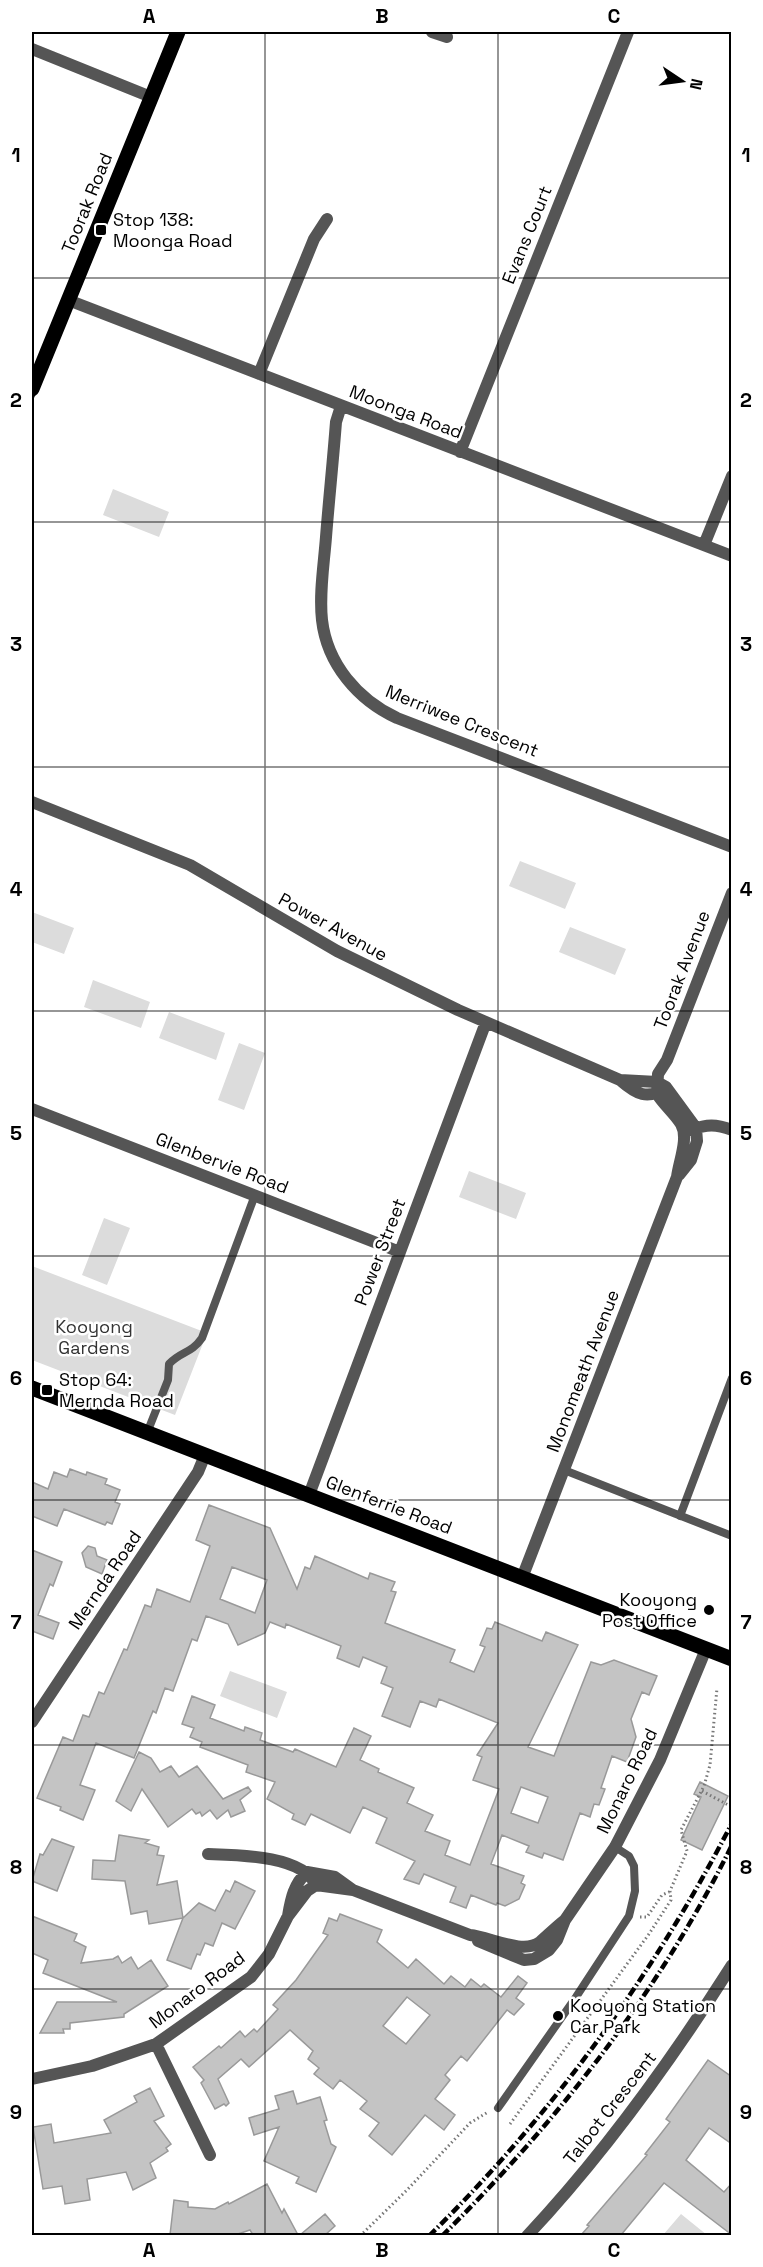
<svg xmlns="http://www.w3.org/2000/svg" width="763" height="2267" font-family="'Space Grotesk',sans-serif">
	<style>
		.green { fill: #dcdcdc }
		.building { fill: #c4c4c4; stroke: #999; stroke-width: 1.5; fill-rule: evenodd }
		.lines { fill: none; stroke-linecap: round; stroke-linejoin: round }
		.path { stroke: #777; stroke-width: 3; stroke-dasharray: 1.5 3; stroke-linecap: butt }
		.lane { stroke: #555; stroke-width: 8 }
		.street { stroke: #555; stroke-width: 12 }
		.primary { stroke: #000; stroke-width: 15 }
		.tram { stroke: #000; stroke-width: 1.5 }
		.rail { stroke: #000; stroke-width: 4.5; stroke-dasharray: 9 3 1.5 3; stroke-linecap: butt }
		.grid { fill: none; stroke: #000; stroke-width: 1.5; stroke-opacity: 0.55 }
		.poi-dot { fill: #000; stroke: #fff; stroke-width: 2 }
		.labels { text-anchor: middle; stroke-width: 5; stroke-linejoin: round; paint-order: stroke }
		.street-label { font-size: 18px; fill: #000; stroke: #fff }
		.poi-label { font-size: 18px; fill: #000; stroke: #fff; text-anchor: start }
		.park-label { font-size: 18px; fill: #333; stroke: #fff }
		.neatline { fill: none; stroke: #000; stroke-width: 2 }
		.grid-label { font-size: 20px; text-anchor: middle; font-weight: bold; fill: #000 }
	</style>
	<rect width="100%" height="100%" fill="#fff"/>
	<path class="green" d="M 113,489 L 169,512 L 159,537 L 103,515 Z
		M 520,861 L 576,883 L 565,909 L 509,886 Z
		M 32,912 L 74,928 L 64,954 L 32,942 Z
		M 570,927 L 626,949 L 615,975 L 559,952 Z
		M 93,980 L 150,1002 L 141,1028 L 84,1007 Z
		M 169,1012 L 225,1033 L 216,1060 L 159,1038 Z
		M 239,1043 L 265,1053 L 244,1110 L 218,1100 Z
		M 469,1171 L 526,1193 L 516,1219 L 459,1197 Z
		M 104,1218 L 130,1228 L 107,1285 L 82,1275 Z
		M 32,1266 L 207,1333 L 175,1415 L 32,1360 Z
		M 230,1671 L 287,1692 L 277,1718 L 220,1696 Z
		M 681,2214 L 707,2235 L 663,2235 Z"/>
	<path class="building" d="M 70,1469 L 86,1475 L 87,1472 L 107,1479 L 105,1484 L 120,1490 L 115,1502 L 120,1504 L 112,1524 L 107,1522 L 105,1525 L 64,1509 L 57,1526 L 32,1516 L 32,1482 L 48,1489 L 54,1472 L 67,1477 Z
		M 209,1505 L 270,1528 L 297,1589 L 305,1567 L 310,1569 L 315,1556 L 368,1579 L 370,1573 L 395,1582 L 391,1591 L 396,1592 L 385,1623 L 455,1650 L 450,1662 L 474,1672 L 485,1647 L 480,1645 L 487,1628 L 492,1629 L 495,1622 L 542,1641 L 546,1632 L 578,1645 L 528,1747 L 554,1756 L 591,1662 L 601,1665 L 614,1660 L 657,1676 L 649,1695 L 642,1692 L 631,1719 L 636,1737 L 627,1762 L 612,1756 L 601,1788 L 605,1789 L 599,1805 L 594,1804 L 590,1817 L 580,1813 L 563,1860 L 544,1853 L 542,1858 L 526,1852 L 529,1846 L 502,1835 L 491,1864 L 524,1876 L 521,1883 L 525,1885 L 519,1899 L 505,1906 L 497,1903 L 496,1905 L 471,1895 L 466,1908 L 450,1902 L 456,1887 L 424,1874 L 419,1884 L 404,1879 L 415,1861 L 376,1843 L 387,1818 L 363,1807 L 350,1833 L 311,1814 L 305,1825 L 292,1819 L 294,1814 L 267,1799 L 275,1782 L 246,1772 L 248,1765 L 200,1747 L 202,1742 L 190,1737 L 194,1728 L 182,1724 L 192,1696 L 215,1705 L 210,1718 L 244,1731 L 245,1727 L 262,1733 L 260,1740 L 293,1752 L 295,1749 L 336,1767 L 354,1728 L 371,1736 L 360,1760 L 379,1769 L 378,1772 L 414,1788 L 407,1803 L 433,1815 L 425,1831 L 450,1841 L 445,1855 L 470,1865 L 499,1789 L 473,1780 L 482,1757 L 477,1755 L 498,1723 L 439,1699 L 436,1707 L 420,1701 L 410,1727 L 382,1716 L 393,1688 L 381,1683 L 387,1667 L 363,1657 L 359,1667 L 337,1658 L 341,1646 L 286,1624 L 285,1628 L 270,1622 L 265,1633 L 238,1645 L 228,1624 L 206,1616 L 197,1641 L 192,1639 L 173,1691 L 165,1688 L 156,1713 L 153,1711 L 134,1758 L 96,1743 L 80,1785 L 95,1790 L 83,1820 L 60,1810 L 61,1807 L 37,1798 L 63,1737 L 73,1741 L 83,1715 L 89,1717 L 99,1692 L 104,1694 L 124,1649 L 127,1650 L 145,1605 L 151,1607 L 157,1589 L 190,1602 L 210,1546 L 196,1540 ZM 232,1567 L 267,1580 L 255,1613 L 220,1599 ZM 521,1787 L 548,1797 L 538,1823 L 511,1813 Z
		M 88,1546 L 95,1548 L 97,1556 L 107,1560 L 102,1574 L 86,1567 L 82,1553 Z
		M 32,1550 L 62,1562 L 53,1586 L 50,1584 L 38,1615 L 59,1623 L 53,1639 L 32,1631 Z
		M 139,1752 L 151,1758 L 160,1772 L 171,1766 L 179,1777 L 197,1766 L 223,1799 L 248,1787 L 251,1791 L 240,1800 L 245,1811 L 231,1817 L 228,1810 L 217,1819 L 210,1810 L 202,1816 L 200,1812 L 196,1814 L 192,1809 L 168,1827 L 142,1789 L 131,1811 L 116,1801 Z
		M 700,1782 L 728,1796 L 702,1850 L 681,1840 L 701,1797 L 694,1794 Z
		M 119,1835 L 149,1840 L 145,1843 L 159,1847 L 157,1855 L 164,1856 L 157,1885 L 177,1881 L 183,1918 L 199,1903 L 215,1911 L 226,1890 L 230,1892 L 235,1881 L 255,1891 L 235,1929 L 222,1923 L 213,1946 L 205,1943 L 200,1955 L 197,1954 L 191,1969 L 167,1960 L 183,1918 L 149,1924 L 147,1911 L 131,1914 L 125,1881 L 92,1879 L 93,1860 L 115,1861 Z
		M 52,1839 L 74,1847 L 57,1891 L 32,1881 L 40,1854 L 43,1855 Z
		M 340,1914 L 382,1930 L 377,1942 L 408,1968 L 416,1959 L 444,1984 L 451,1976 L 465,1987 L 471,1979 L 481,1987 L 484,1984 L 501,1997 L 518,1976 L 527,1983 L 516,1998 L 524,2004 L 514,2015 L 507,2010 L 467,2061 L 461,2056 L 445,2075 L 450,2080 L 435,2099 L 455,2115 L 444,2130 L 425,2115 L 392,2155 L 369,2136 L 379,2123 L 360,2109 L 367,2101 L 340,2080 L 333,2089 L 314,2074 L 319,2068 L 308,2059 L 313,2051 L 290,2030 L 249,2067 L 241,2059 L 218,2079 L 229,2103 L 226,2106 L 224,2104 L 215,2109 L 201,2083 L 204,2080 L 193,2067 L 219,2046 L 221,2048 L 240,2031 L 245,2037 L 254,2029 L 257,2032 L 278,2009 L 273,2005 L 296,1980 L 328,1935 L 323,1933 L 329,1918 L 337,1921 ZM 407,1997 L 430,2015 L 406,2044 L 383,2026 Z
		M 32,1916 L 77,1934 L 74,1941 L 86,1947 L 81,1963 L 113,1959 L 118,1956 L 122,1963 L 131,1957 L 138,1969 L 151,1960 L 168,1986 L 124,2014 L 124,2017 L 70,2023 L 70,2029 L 63,2029 L 64,2033 L 40,2033 L 57,2002 L 117,2002 L 43,1973 L 48,1960 L 32,1953 Z
		M 708,2060 L 732,2077 L 732,2144 L 709,2128 L 686,2160 L 724,2192 L 732,2183 L 732,2235 L 664,2183 L 621,2235 L 581,2235 L 589,2226 L 587,2225 L 647,2155 L 645,2154 L 670,2122 L 666,2119 Z
		M 150,2088 L 164,2116 L 154,2121 L 171,2144 L 166,2148 L 168,2151 L 150,2163 L 156,2178 L 133,2190 L 126,2172 L 87,2179 L 90,2200 L 65,2204 L 62,2186 L 43,2189 L 33,2127 L 51,2124 L 54,2143 L 111,2133 L 104,2120 L 137,2102 L 134,2096 Z
		M 293,2091 L 297,2104 L 320,2097 L 327,2120 L 324,2121 L 331,2144 L 336,2147 L 316,2192 L 296,2183 L 299,2177 L 264,2161 L 279,2127 L 254,2135 L 249,2118 L 279,2109 L 275,2096 Z
		M 267,2184 L 282,2213 L 284,2209 L 298,2235 L 253,2235 L 250,2230 L 235,2235 L 170,2235 L 174,2200 L 188,2202 L 188,2207 L 215,2209 L 228,2202 L 229,2204 Z
		M 325,2214 L 335,2226 L 325,2235 L 300,2235 Z"/>
	<g class="lines">
		<path class="path" d="M 702,1791 L 732,1807
			M 640,1917 L 647,1917 L 662,1895 L 669,1892
			M 510,2124 L 649,1934 L 671,1900 L 670,1891 L 687,1851 L 681,1830 L 704,1786 L 710,1765 L 717,1688
			M 360,2236 L 407,2190 L 470,2123 L 488,2112"/>
		<path class="lane" d="M 147,1433 L 168,1380 L 169,1364 C 181,1351 191,1354 202,1338 L 255,1195
			M 564,1470 L 732,1536
			M 680,1516 L 732,1378
			M 498,2108 L 576,1997 L 629,1916 L 635,1891 L 634,1866 L 629,1856 L 615,1847"/>
		<path class="street" d="M 432,32 L 447,37
			M 32,49 L 151,97
			M 68,300 L 732,556
			M 259,374 L 314,239 L 327,219
			M 341,406 L 336,422 C 333,461 329,499 326,537 C 324,564 319,593 322,620 C 327,664 358,700 397,718 L 732,847
			M 460,452 L 628,32
			M 704,545 L 732,476
			M 32,802 L 190,865 L 337,951 L 458,1010 L 620,1080 C 636,1094 648,1101 666,1087
			M 620,1080 L 657,1082 L 666,1087 L 696,1128 L 697,1141 L 691,1160 L 679,1175
			M 32,1109 L 400,1252
			M 691,1130 C 707,1124 716,1124 732,1130
			M 309,1495 L 486,1022
			M 522,1578 L 677,1177 C 679,1161 689,1138 681,1124 C 674,1113 664,1105 657,1094 L 658,1074 L 667,1060 L 732,893
			M 32,1722 L 198,1472 L 205,1455
			M 208,1854 C 237,1855 302,1855 316,1885
			M 288,1916 C 291,1898 294,1884 307,1872 L 335,1877 L 353,1890
			M 478,1941 L 524,1960 L 534,1959 L 549,1950 L 557,1940 L 565,1920 L 615,1847 L 660,1760 L 706,1649
			M 156,2044 L 210,2155
			M 32,2079 L 92,2066 L 156,2044 L 251,1977 L 269,1954 L 288,1916 L 307,1891 L 316,1885 L 353,1890 L 470,1935 C 490,1937 523,1955 540,1942 C 548,1935 556,1927 565,1920
			M 527,2236 C 605,2153 671,2061 732,1965"/>
		<path class="primary" d="M 32,389 L 178,32
			M 32,1388 L 732,1659"/>
		<path class="tram" d="M 32,401 L 182,32
			M 32,1393 L 732,1663"/>
		<path class="rail" d="M 429,2236 C 552,2115 653,1976 732,1823
			M 442,2236 C 557,2122 660,1991 732,1845"/>
	</g>
	<path class="grid" d="M 265,32 L 265,2236M 498,32 L 498,2236M 32,278 L 732,278M 32,522 L 732,522M 32,767 L 732,767M 32,1011 L 732,1011M 32,1256 L 732,1256M 32,1500 L 732,1500M 32,1745 L 732,1745M 32,1989 L 732,1989"/>
	<g class="poi-dot">
		<rect x="95" y="224" width="12" height="12" rx="3"/>
		<rect x="41" y="1384" width="12" height="12" rx="3"/>
		<circle cx="709" cy="1610" r="6"/>
		<circle cx="558" cy="2016" r="6"/>
	</g>
	<g class="labels">
		<g class="street-label">
			<text transform="translate(87 203) rotate(-68)" y="6">Toorak Road</text>
			<text transform="translate(527 235) rotate(-68)" y="6">Evans Court</text>
			<text transform="translate(406 412) rotate(21)" y="6">Moonga Road</text>
			<text transform="translate(462 721) rotate(22)" y="6">Merriwee Crescent</text>
			<text transform="translate(333 927) rotate(29)" y="6">Power Avenue</text>
			<text transform="translate(682 970) rotate(-69)" y="6">Toorak Avenue</text>
			<text transform="translate(222 1163) rotate(21)" y="6">Glenbervie Road</text>
			<text transform="translate(380 1252) rotate(-69)" y="6">Power Street</text>
			<text transform="translate(583 1371) rotate(-69)" y="6">Monomeath Avenue</text>
			<text transform="translate(389 1505) rotate(21)" y="6">Glenferrie Road</text>
			<text transform="translate(105 1580) rotate(-56)" y="6">Mernda Road</text>
			<text transform="translate(627 1781) rotate(-64)" y="6">Monaro Road</text>
			<text transform="translate(197 1990) rotate(-37)" y="6">Monaro Road</text>
			<text transform="translate(610 2108) rotate(-52)" y="6">Talbot Crescent</text>
		</g>
		<g class="poi-label">
			<text x="113" y="226">Stop 138:<tspan x="113" dy="21">Moonga Road</tspan></text>
			<text x="59" y="1386">Stop 64:<tspan x="59" dy="21">Mernda Road</tspan></text>
			<text x="697" y="1606" text-anchor="end">Kooyong<tspan x="697" dy="21">Post Office</tspan></text>
			<text x="570" y="2012">Kooyong Station<tspan x="570" dy="21">Car Park</tspan></text>
		</g>
		<g class="park-label">
			<text x="94" y="1333">Kooyong<tspan x="94" dy="21">Gardens</tspan></text>
		</g>
	</g>
	<rect width="763" height="2267" fill="none" stroke="#ffffff" stroke-width="66"/>
	<g transform="translate(682 81) rotate(103)" stroke="#ffffff" stroke-width="4.5" paint-order="stroke">
	<path d="M0-4.5L10 22L0 15L-10 22Z" fill="#000000"/>
	<text y="-9" font-size="16" font-weight="bold" text-anchor="middle" fill="#000000">N</text>
	</g>
	<rect x="33" y="33" width="697" height="2201" class="neatline"/>
	<g class="grid-label">
		<text x="149" y="23">A</text>
		<text x="382" y="23">B</text>
		<text x="614" y="23">C</text>
		<text x="16" y="162">1</text>
		<text x="746" y="162">1</text>
		<text x="16" y="407">2</text>
		<text x="746" y="407">2</text>
		<text x="16" y="651">3</text>
		<text x="746" y="651">3</text>
		<text x="16" y="896">4</text>
		<text x="746" y="896">4</text>
		<text x="16" y="1140">5</text>
		<text x="746" y="1140">5</text>
		<text x="16" y="1385">6</text>
		<text x="746" y="1385">6</text>
		<text x="16" y="1629">7</text>
		<text x="746" y="1629">7</text>
		<text x="16" y="1874">8</text>
		<text x="746" y="1874">8</text>
		<text x="16" y="2119">9</text>
		<text x="746" y="2119">9</text>
		<text x="149" y="2257">A</text>
		<text x="382" y="2257">B</text>
		<text x="614" y="2257">C</text>
	</g>
</svg>
